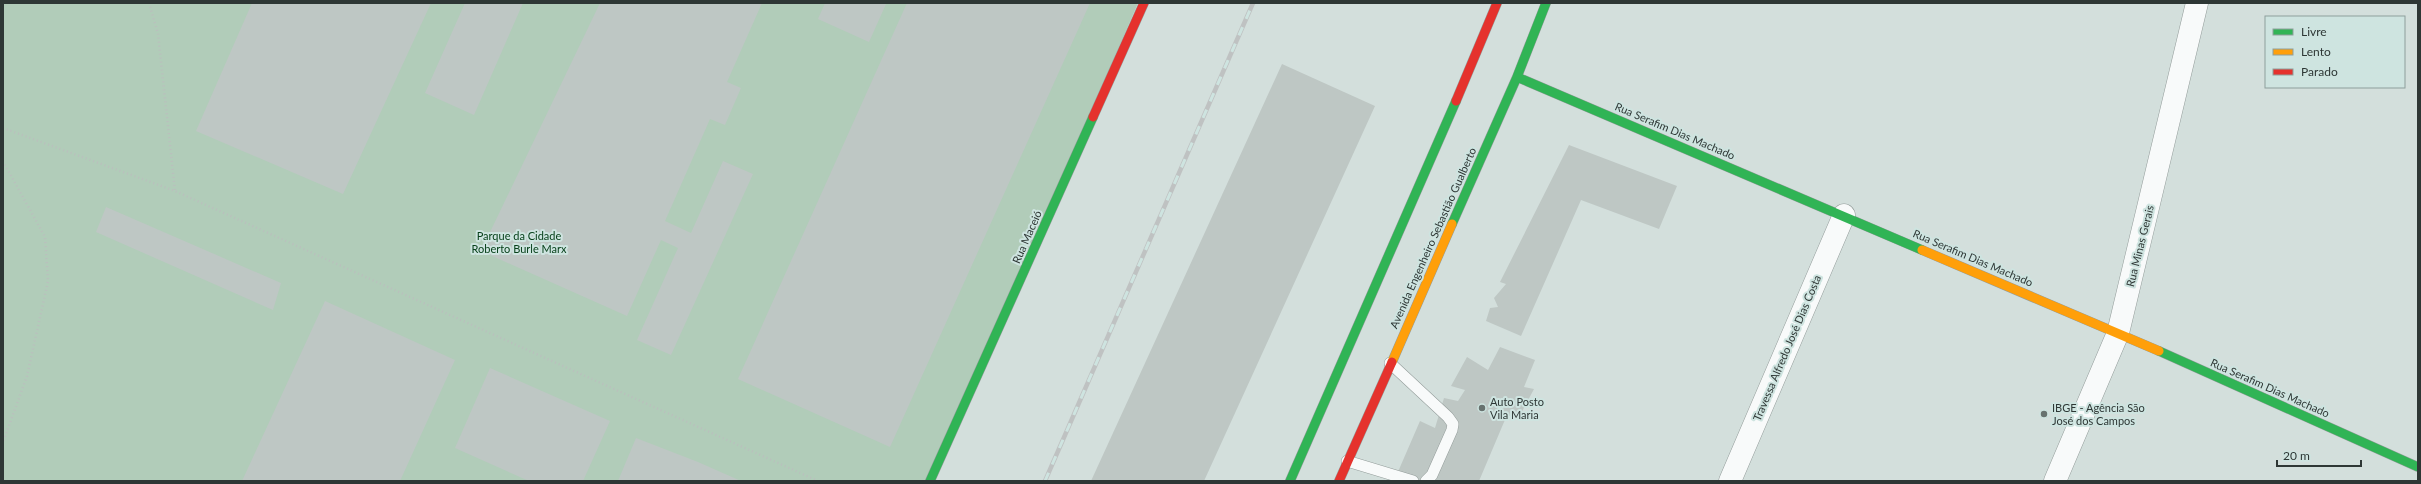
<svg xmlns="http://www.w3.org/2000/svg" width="2421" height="484" font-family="Lato,sans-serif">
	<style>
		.green { fill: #b1ccb9 }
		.building { fill: #bec7c4 }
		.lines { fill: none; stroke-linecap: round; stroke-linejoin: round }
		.lane-casing { stroke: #949d9b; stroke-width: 12 }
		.street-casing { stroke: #949d9b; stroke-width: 23 }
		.fast-casing { stroke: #949d9b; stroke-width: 10 }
		.slow-casing { stroke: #949d9b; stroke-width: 10 }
		.jam-casing { stroke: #949d9b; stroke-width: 10 }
		.path { stroke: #babfbd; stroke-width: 2.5; stroke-dasharray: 1 3; stroke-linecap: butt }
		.lane { stroke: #f8fafa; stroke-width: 11 }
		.street { stroke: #f8fafa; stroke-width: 22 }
		.fast { stroke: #30b455; stroke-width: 9 }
		.slow { stroke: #ff9f0a; stroke-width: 9 }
		.jam { stroke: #e5322d; stroke-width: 9 }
		.rail-casing { stroke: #bfc2c2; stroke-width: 4.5 }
		.rail { stroke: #cee4e0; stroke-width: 3; stroke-dasharray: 9; stroke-linecap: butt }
		.poi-dot { fill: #68726f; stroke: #cee4e0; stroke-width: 1.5 }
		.labels { text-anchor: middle; stroke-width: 4; stroke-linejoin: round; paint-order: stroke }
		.street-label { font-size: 11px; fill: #2e3735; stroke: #cee4e0 }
		.park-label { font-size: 11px; fill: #08411b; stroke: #cee4e0 }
		.poi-label { font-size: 11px; fill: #2e3735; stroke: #cee4e0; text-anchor: start }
	</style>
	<rect width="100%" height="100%" fill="#d3dfdc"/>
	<path class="green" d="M 3,3 L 1138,3 L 932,481 L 3,481 Z"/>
	<path class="building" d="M 252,3 L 431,3 L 343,194 L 196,131 Z
		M 465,3 L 523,3 L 474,115 L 425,93 Z
		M 600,3 L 762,3 L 727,82 L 741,88 L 725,125 L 710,119 L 665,221 L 691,233 L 723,161 L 753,174 L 671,355 L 637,340 L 678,248 L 661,240 L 627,316 L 481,251 Z
		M 825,3 L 883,3 L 886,4 L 869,42 L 818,19 Z
		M 907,3 L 1090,3 L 890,447 L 738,379 Z
		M 1282,64 L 1375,106 L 1204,481 L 1091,481 Z
		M 1569,145 L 1677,186 L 1659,229 L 1581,200 L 1521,336 L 1486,321 L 1490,308 L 1498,307 L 1494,298 L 1506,284 L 1500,282 Z
		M 106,207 L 281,283 L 273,310 L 96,232 Z
		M 325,301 L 455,360 L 400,481 L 242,481 Z
		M 1500,347 L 1535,360 L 1524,387 L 1534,389 L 1518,419 L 1507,415 L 1479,481 L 1394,481 L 1420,421 L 1435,428 L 1444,398 L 1458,401 L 1465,390 L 1451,386 L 1467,357 L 1488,370 Z
		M 490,368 L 610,421 L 583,481 L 529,481 L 455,448 Z
		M 636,438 L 698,462 L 741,481 L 618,481 Z"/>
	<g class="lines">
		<defs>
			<path id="lane" d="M 1390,363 L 1448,417 L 1453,424 L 1452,430 L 1432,475 L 1426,481
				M 1347,461 L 1413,481"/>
			<path id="street" d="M 1730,481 L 1844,215
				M 2055,481 L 2118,333 L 2197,3"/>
			<path id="fast" d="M 1517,77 L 1922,250
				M 1452,224 L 1517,77 L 1546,3
				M 2159,351 L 2418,467
				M 930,481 L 1093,117
				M 1290,481 L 1456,101"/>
			<path id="slow" d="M 1922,250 L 2159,351
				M 1392,362 L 1452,224"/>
			<path id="jam" d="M 1456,101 L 1497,3
				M 1093,117 L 1144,3
				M 1339,481 L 1392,362"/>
		</defs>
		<use href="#lane" class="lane-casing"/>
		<use href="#street" class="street-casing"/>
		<use href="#fast" class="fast-casing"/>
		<use href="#slow" class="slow-casing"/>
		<use href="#jam" class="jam-casing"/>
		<path class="path" d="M 149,3 L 158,34 L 175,191
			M 3,128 L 175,191 L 818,481
			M 3,161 L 45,237 L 48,281 L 27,376 L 3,442"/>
		<use href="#lane" class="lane"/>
		<use href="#street" class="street"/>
		<use href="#fast" class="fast"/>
		<use href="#slow" class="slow"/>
		<use href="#jam" class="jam"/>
		<defs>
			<path id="rail" d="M 1045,481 L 1253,3"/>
		</defs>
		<use href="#rail" class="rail-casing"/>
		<use href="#rail" class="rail"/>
	</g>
	<g class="poi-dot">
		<circle cx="1482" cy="408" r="4"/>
		<circle cx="2044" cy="414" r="4"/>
	</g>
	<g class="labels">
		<g class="street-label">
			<text transform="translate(1675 131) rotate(23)" y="4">Rua Serafim Dias Machado</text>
			<text transform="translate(1027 237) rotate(-66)" y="4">Rua Maceió</text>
			<text transform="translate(1433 238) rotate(-66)" y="4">Avenida Engenheiro Sebastião Gualberto</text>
			<text transform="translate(2140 246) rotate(-76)" y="4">Rua Minas Gerais</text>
			<text transform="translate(1973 258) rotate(23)" y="4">Rua Serafim Dias Machado</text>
			<text transform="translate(1787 348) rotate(-67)" y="4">Travessa Alfredo José Dias Costa</text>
			<text transform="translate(2270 388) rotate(24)" y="4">Rua Serafim Dias Machado</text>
		</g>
		<g class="park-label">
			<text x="519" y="240">Parque da Cidade<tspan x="519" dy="13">Roberto Burle Marx</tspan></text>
		</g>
		<g class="poi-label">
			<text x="1490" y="406">Auto Posto<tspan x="1490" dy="13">Vila Maria</tspan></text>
			<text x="2052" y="412">IBGE - Agência São<tspan x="2052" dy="13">José dos Campos</tspan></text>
		</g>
	</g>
	<rect width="2421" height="484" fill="none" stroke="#2e3735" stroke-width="8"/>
	<rect x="2265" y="16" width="140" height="72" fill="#cee4e0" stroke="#8e9f9c"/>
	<rect x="2273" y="29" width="20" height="6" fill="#30b455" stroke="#8e9f9c"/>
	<text x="2301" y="36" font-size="12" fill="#2e3735">Livre</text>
	<rect x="2273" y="49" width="20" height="6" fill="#ff9f0a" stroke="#8e9f9c"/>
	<text x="2301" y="56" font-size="12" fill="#2e3735">Lento</text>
	<rect x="2273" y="69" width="20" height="6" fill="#e5322d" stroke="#8e9f9c"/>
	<text x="2301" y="76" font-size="12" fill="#2e3735">Parado</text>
	<path d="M2277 460v6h84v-6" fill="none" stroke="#2e3735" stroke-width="2"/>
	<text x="2283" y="460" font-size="12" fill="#2e3735" stroke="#cee4e0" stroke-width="3" paint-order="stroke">20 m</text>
</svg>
